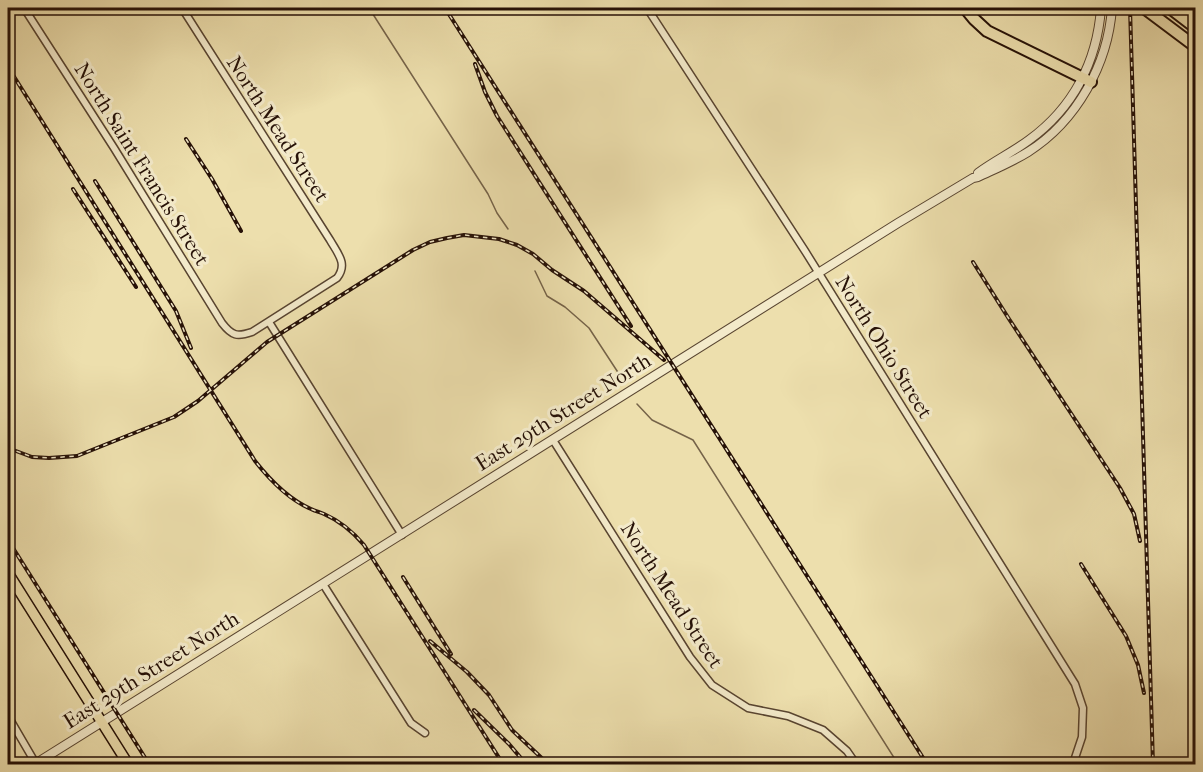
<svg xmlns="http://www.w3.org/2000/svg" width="1203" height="772" font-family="'IM FELL French Canon',serif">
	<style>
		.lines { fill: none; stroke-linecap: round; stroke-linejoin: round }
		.stream { stroke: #756349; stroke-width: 1.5 }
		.minor-casing { stroke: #584430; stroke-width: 9 }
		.tertiary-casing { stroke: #584430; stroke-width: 10 }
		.primary-casing { stroke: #261107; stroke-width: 12 }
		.motorway-casing { stroke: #261107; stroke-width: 14 }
		.minor { stroke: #f3eaca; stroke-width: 6 }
		.tertiary { stroke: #f3eaca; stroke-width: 8 }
		.primary { stroke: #eddfad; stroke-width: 9 }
		.motorway { stroke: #eddfad; stroke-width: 10 }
		.rail-casing { stroke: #261107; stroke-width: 4 }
		.rail { stroke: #f3eaca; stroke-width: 1.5; stroke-dasharray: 4.5; stroke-linecap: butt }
		.labels { text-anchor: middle; stroke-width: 6; stroke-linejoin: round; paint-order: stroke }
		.street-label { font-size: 21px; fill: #261107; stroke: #f3eaca }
	</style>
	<rect width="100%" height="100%" fill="#eddfad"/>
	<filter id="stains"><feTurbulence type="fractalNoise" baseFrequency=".00333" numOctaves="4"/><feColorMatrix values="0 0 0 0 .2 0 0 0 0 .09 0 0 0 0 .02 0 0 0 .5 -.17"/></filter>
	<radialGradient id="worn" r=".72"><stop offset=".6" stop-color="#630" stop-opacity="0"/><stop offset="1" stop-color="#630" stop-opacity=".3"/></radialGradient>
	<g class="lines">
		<path class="stream" d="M 369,8 L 488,194 L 497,213 L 508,229
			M 535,271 L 547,296 L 565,307 L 589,328 L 621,377
			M 637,404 L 652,420 L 693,440 L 898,764"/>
		<defs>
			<path id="minor" d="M 24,8 L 114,148 L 222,323 C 232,336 237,337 252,332 L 337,278 C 348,264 338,254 330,240 L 182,8
				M 647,8 L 805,251 L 1075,684 L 1083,708 L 1082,737 L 1073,764
				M 269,322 L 402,535
				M 553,440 L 690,657 L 712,685 L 748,708 L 788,716 L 823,730 L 847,751 L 856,764
				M 323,584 L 411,723 L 425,733
				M 8,716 L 36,764"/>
			<path id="tertiary" d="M 978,173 C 994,161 1013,152 1029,140 C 1073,108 1097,62 1101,8
				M 35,764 L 898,223 L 973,178 L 978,177 C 995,169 1012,162 1028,152 C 1077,121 1108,64 1112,8"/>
			<path id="primary" d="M 8,573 L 128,764"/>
			<path id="motorway" d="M 965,8 L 974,19 L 987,31 L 1091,82
				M 1144,8 L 1196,47
				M 1170,8 L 1196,28"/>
		</defs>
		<use href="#minor" class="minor-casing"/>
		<use href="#tertiary" class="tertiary-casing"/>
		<use href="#primary" class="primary-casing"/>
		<use href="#motorway" class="motorway-casing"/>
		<use href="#minor" class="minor"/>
		<use href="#tertiary" class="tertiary"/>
		<use href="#primary" class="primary"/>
		<use href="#motorway" class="motorway"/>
		<defs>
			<path id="rail" d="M 445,8 L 927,764
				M 1130,8 L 1153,764
				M 475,64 L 485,92 L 497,116 L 631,326
				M 8,67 L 255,461 C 270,480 288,499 311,509 C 315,511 319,512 324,514 C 340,521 353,532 364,545 L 503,764
				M 186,139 L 212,179 L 241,231
				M 95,181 L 176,311 L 191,348
				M 73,189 L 136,287
				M 973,262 L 1009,319 L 1120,488 L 1134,514 L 1140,541
				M 8,448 L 32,457 L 49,458 L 77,456 L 174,417 L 198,401 L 267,342 L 413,250 L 430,242 L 447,238 L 464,235 L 499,239 L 517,245 L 533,254 L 552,270 L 584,291 L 664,360
				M 8,540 L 149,764
				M 1081,564 L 1126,636 L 1138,665 L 1144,693
				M 403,577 L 451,654
				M 430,641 L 467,672 L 489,695 L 512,730 L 548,764
				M 474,710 L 509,744 L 526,764"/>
		</defs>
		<use href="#rail" class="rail-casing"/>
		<use href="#rail" class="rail"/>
	</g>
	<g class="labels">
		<g class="street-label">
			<text transform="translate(278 129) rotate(57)" y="7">North Mead Street</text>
			<text transform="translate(142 164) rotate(58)" y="7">North Saint Francis Street</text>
			<text transform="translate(884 347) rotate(58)" y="7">North Ohio Street</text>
			<text transform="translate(563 412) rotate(-32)" y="7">East 29th Street North</text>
			<text transform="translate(672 595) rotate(57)" y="7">North Mead Street</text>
			<text transform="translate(151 670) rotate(-32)" y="7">East 29th Street North</text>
		</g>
	</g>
	<rect width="1203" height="772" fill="none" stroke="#eddfad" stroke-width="30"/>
	<rect x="9" y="9" width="1185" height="754" fill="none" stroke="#261107" stroke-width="3"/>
	<rect x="15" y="15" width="1173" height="742" fill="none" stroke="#261107" stroke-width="1.5"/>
	<rect width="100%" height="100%" filter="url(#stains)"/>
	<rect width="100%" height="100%" fill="url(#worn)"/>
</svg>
